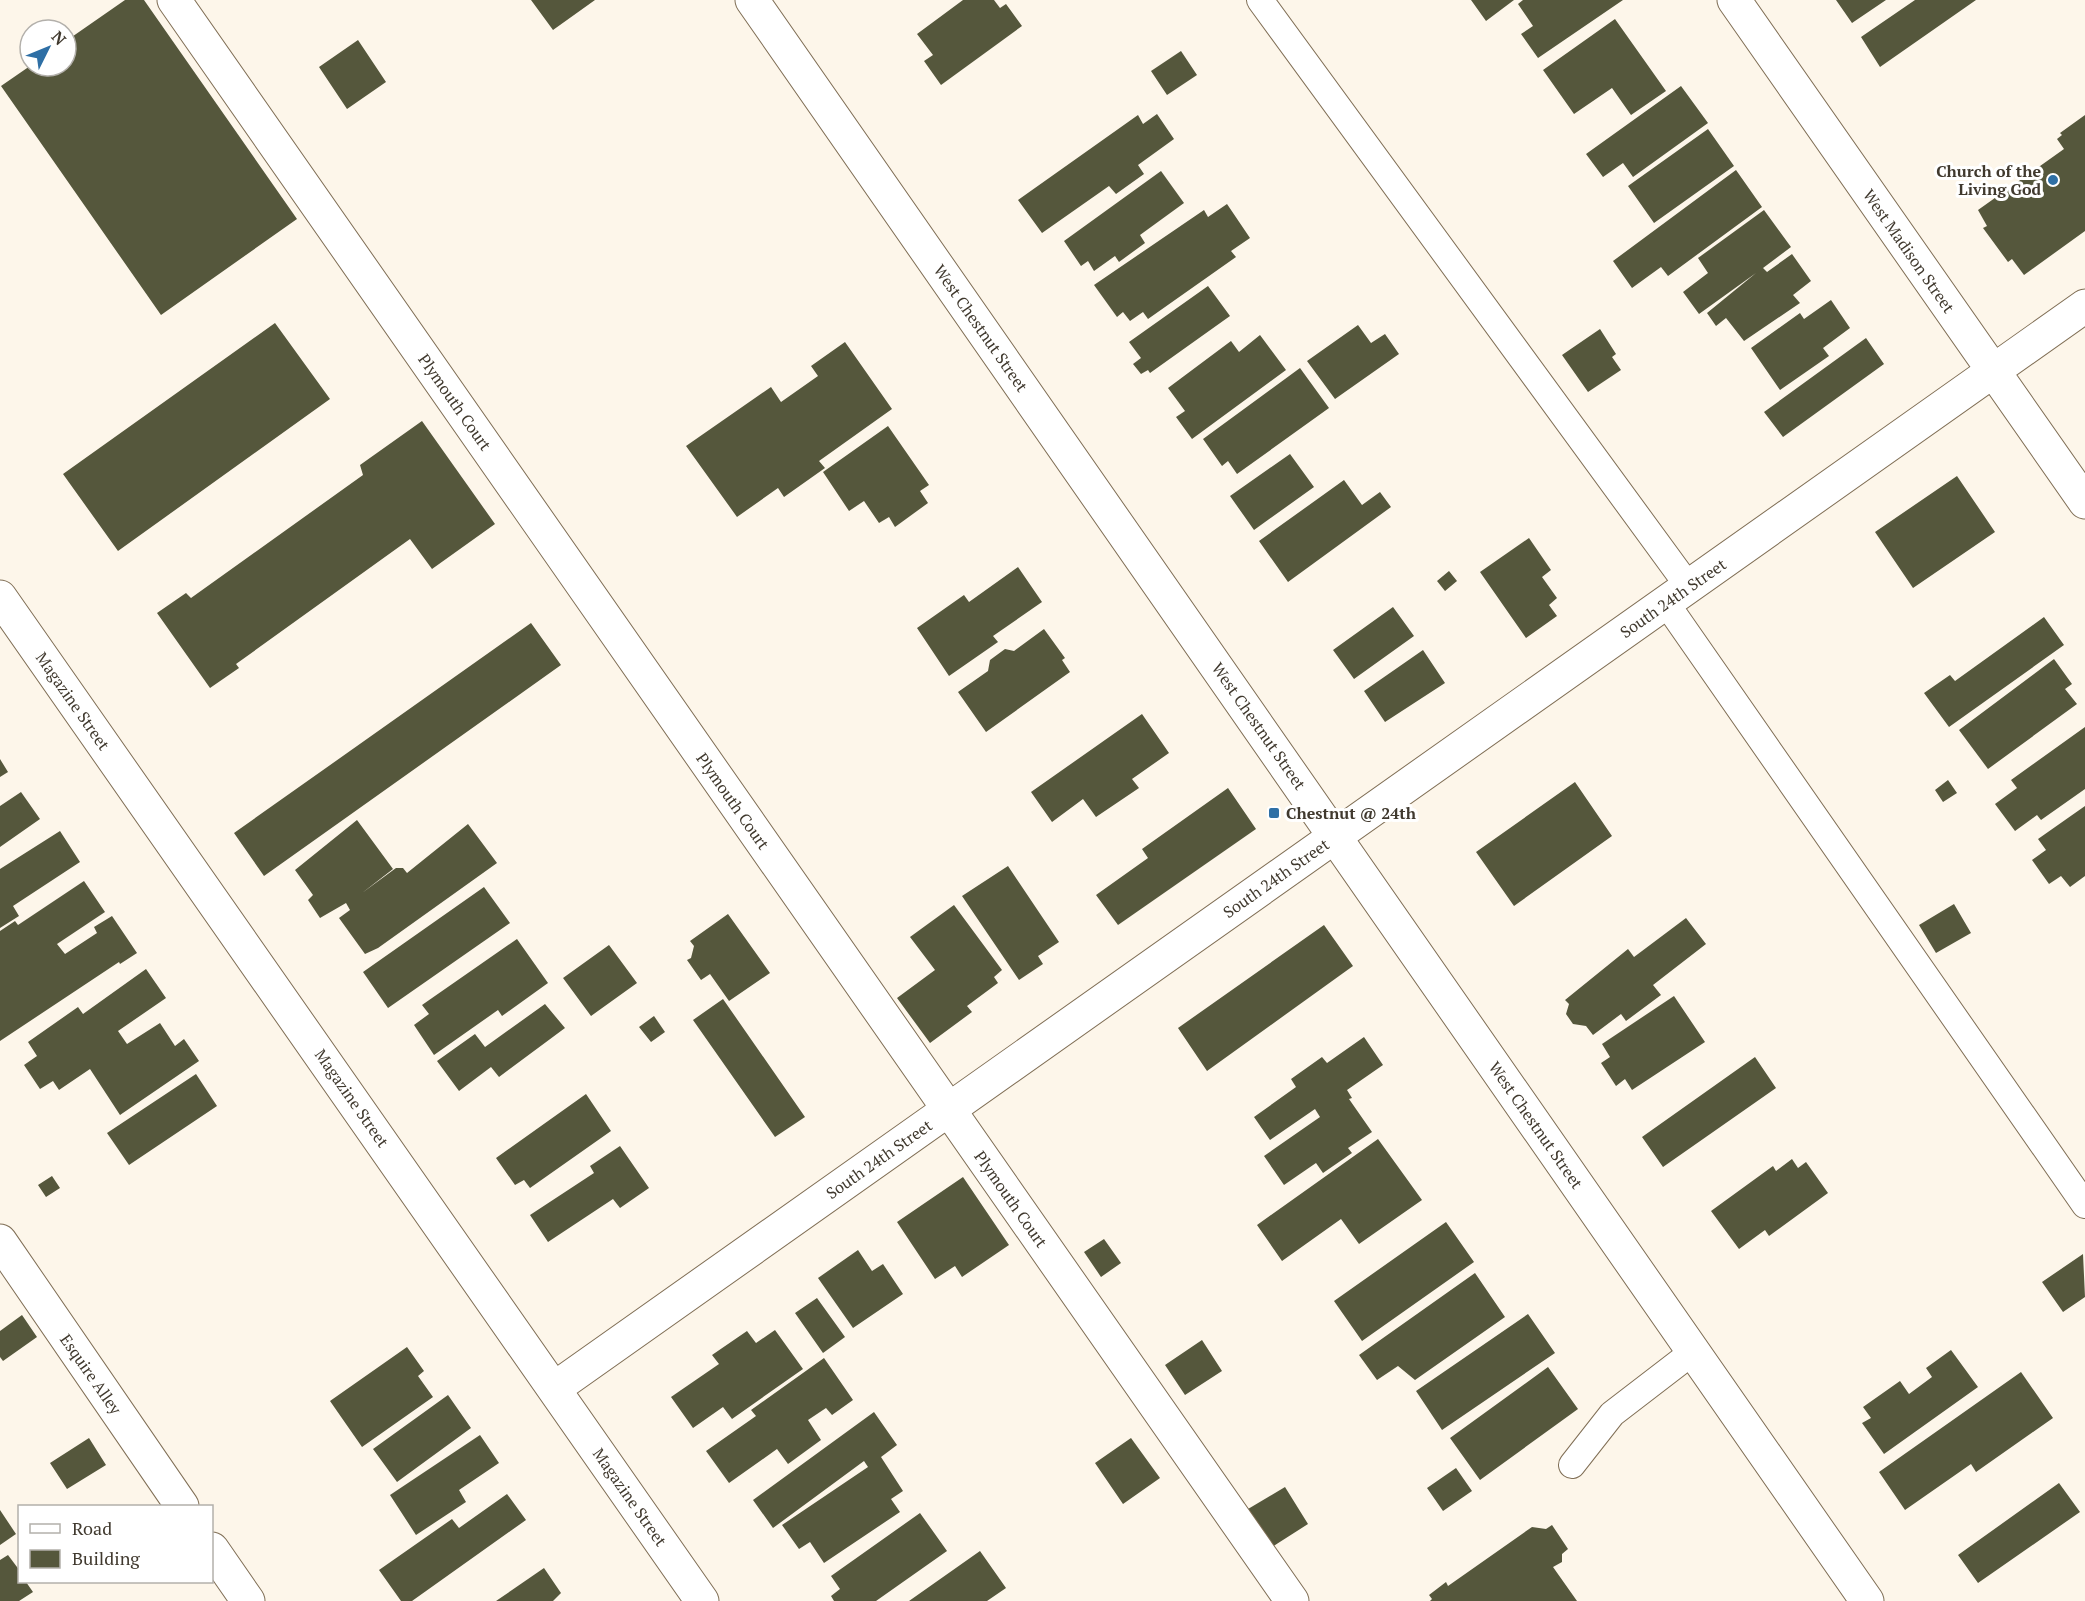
<svg xmlns="http://www.w3.org/2000/svg" width="2085" height="1601" font-family="'PT Serif',serif">
	<style>
		.building { fill: #55573c }
		.lines { fill: none; stroke-linecap: round; stroke-linejoin: round }
		.lane-casing { stroke: #806f56; stroke-width: 28 }
		.street-casing { stroke: #806f56; stroke-width: 35 }
		.secondary-casing { stroke: #806f56; stroke-width: 35 }
		.lane { stroke: #fff; stroke-width: 26 }
		.street { stroke: #fff; stroke-width: 33 }
		.secondary { stroke: #fff; stroke-width: 33 }
		.poi-dot { fill: #2e6fa5; stroke: #fff; stroke-width: 2 }
		.labels { text-anchor: middle; stroke-width: 6; stroke-linejoin: round; paint-order: stroke }
		.poi-label { font-size: 16px; font-weight: bold; fill: #40392e; stroke: #fff; text-anchor: end }
		.street-label { font-size: 16px; fill: #40392e; stroke: #fff }
	</style>
	<rect width="100%" height="100%" fill="#fdf6ea"/>
	<path class="building" d="M 125,0 L 144,0 L 297,219 L 161,315 L 1,86 L 30,66 L 66,66 L 66,41 Z
		M 531,0 L 595,0 L 553,30 Z
		M 963,0 L 994,0 L 1000,8 L 1006,4 L 1022,26 L 941,85 L 924,61 L 933,55 L 917,34 Z
		M 1471,0 L 1514,0 L 1486,21 Z
		M 1523,0 L 1623,0 L 1538,58 L 1521,34 L 1533,26 L 1518,4 Z
		M 1836,0 L 1886,0 L 1852,23 Z
		M 1915,0 L 1976,0 L 1880,67 L 1861,37 Z
		M 1615,19 L 1666,91 L 1631,115 L 1612,88 L 1574,114 L 1543,70 Z
		M 358,40 L 386,82 L 347,109 L 319,67 Z
		M 1181,51 L 1197,75 L 1167,95 L 1151,71 Z
		M 1681,86 L 1708,123 L 1633,177 L 1623,163 L 1603,177 L 1586,154 Z
		M 1157,114 L 1174,139 L 1138,165 L 1144,174 L 1116,194 L 1109,186 L 1042,233 L 1018,200 L 1138,115 L 1143,124 Z
		M 2085,115 L 2085,231 L 2024,275 L 2012,259 L 2008,262 L 1983,228 L 1987,226 L 1978,210 L 2064,149 L 2057,139 L 2062,135 L 2060,133 Z
		M 1708,129 L 1734,166 L 1654,223 L 1628,186 Z
		M 1736,170 L 1762,207 L 1668,276 L 1661,267 L 1632,288 L 1613,261 Z
		M 1161,171 L 1184,203 L 1140,235 L 1145,243 L 1119,262 L 1115,256 L 1094,271 L 1088,261 L 1081,266 L 1064,241 Z
		M 1227,204 L 1250,238 L 1231,251 L 1236,257 L 1148,319 L 1143,312 L 1130,321 L 1123,312 L 1117,317 L 1094,285 L 1204,210 L 1208,217 Z
		M 1764,210 L 1791,247 L 1763,268 L 1767,272 L 1792,254 L 1811,281 L 1793,295 L 1800,303 L 1744,341 L 1726,318 L 1716,326 L 1707,313 L 1756,273 L 1699,314 L 1683,292 L 1708,273 L 1698,258 Z
		M 1208,286 L 1230,316 L 1150,373 L 1148,370 L 1141,374 L 1133,364 L 1141,358 L 1129,342 Z
		M 1831,300 L 1850,328 L 1823,348 L 1829,356 L 1780,390 L 1751,348 L 1800,313 L 1804,319 Z
		M 275,323 L 330,399 L 118,551 L 63,474 Z
		M 1358,325 L 1371,343 L 1385,334 L 1399,354 L 1335,399 L 1307,361 Z
		M 1600,329 L 1616,354 L 1612,357 L 1621,370 L 1588,392 L 1562,355 Z
		M 1260,335 L 1286,370 L 1192,439 L 1176,417 L 1185,411 L 1168,388 L 1231,341 L 1239,352 Z
		M 1866,338 L 1884,364 L 1783,437 L 1764,412 Z
		M 845,342 L 892,409 L 819,461 L 825,468 L 784,497 L 778,488 L 737,517 L 686,446 L 771,387 L 781,402 L 818,376 L 811,366 Z
		M 1300,368 L 1329,408 L 1237,474 L 1228,461 L 1222,466 L 1203,439 Z
		M 422,421 L 495,524 L 432,569 L 410,539 L 236,664 L 239,668 L 210,688 L 157,613 L 186,593 L 191,598 L 363,475 L 360,465 Z
		M 888,426 L 929,485 L 920,491 L 928,503 L 895,527 L 889,517 L 879,523 L 864,501 L 849,511 L 823,472 Z
		M 1290,454 L 1314,487 L 1254,530 L 1230,496 Z
		M 1957,476 L 1995,532 L 1913,588 L 1875,532 Z
		M 1344,480 L 1362,505 L 1380,492 L 1391,507 L 1288,582 L 1259,541 Z
		M 1529,538 L 1551,570 L 1542,577 L 1557,598 L 1549,605 L 1557,616 L 1526,638 L 1480,572 Z
		M 1018,567 L 1042,602 L 993,636 L 998,642 L 949,676 L 917,628 L 964,595 L 969,602 Z
		M 1449,571 L 1457,581 L 1445,591 L 1437,581 Z
		M 1393,607 L 1414,636 L 1354,679 L 1333,650 Z
		M 2044,617 L 2064,645 L 1949,727 L 1924,693 L 1950,675 L 1955,681 Z
		M 531,623 L 561,665 L 264,876 L 234,833 Z
		M 1044,629 L 1065,658 L 1062,660 L 1070,672 L 986,732 L 958,692 L 988,671 L 990,660 L 1005,649 L 1014,651 Z
		M 1423,650 L 1445,683 L 1385,722 L 1364,691 Z
		M 2054,659 L 2072,684 L 2065,689 L 2077,704 L 1988,769 L 1959,730 Z
		M 1142,714 L 1169,753 L 1132,779 L 1139,788 L 1096,817 L 1083,799 L 1052,822 L 1031,792 Z
		M 2085,727 L 2085,789 L 2041,820 L 2037,815 L 2015,831 L 1995,804 L 2017,788 L 2011,780 Z
		M 0,759 L 8,772 L 0,777 Z
		M 1948,780 L 1957,793 L 1943,802 L 1935,790 Z
		M 1575,782 L 1612,836 L 1514,906 L 1476,852 Z
		M 1228,788 L 1256,829 L 1118,925 L 1096,895 L 1148,858 L 1142,849 Z
		M 21,792 L 40,819 L 0,847 L 0,806 Z
		M 2085,806 L 2085,876 L 2070,887 L 2061,876 L 2049,884 L 2032,860 L 2046,850 L 2038,839 Z
		M 357,820 L 393,869 L 362,893 L 396,868 L 403,868 L 407,873 L 468,824 L 497,863 L 378,948 L 365,954 L 339,918 L 350,910 L 346,903 L 320,918 L 308,900 L 313,895 L 295,870 Z
		M 60,831 L 80,862 L 13,906 L 19,916 L 0,928 L 0,869 Z
		M 1008,866 L 1059,942 L 1038,956 L 1043,964 L 1019,980 L 962,896 Z
		M 84,881 L 105,912 L 57,944 L 65,954 L 97,933 L 94,927 L 112,916 L 137,953 L 120,964 L 119,962 L 0,1041 L 0,931 L 15,921 L 18,925 Z
		M 484,887 L 510,923 L 388,1008 L 363,972 Z
		M 1954,904 L 1971,933 L 1936,953 L 1919,925 Z
		M 954,905 L 1002,970 L 994,977 L 998,983 L 967,1006 L 972,1012 L 930,1043 L 897,998 L 935,970 L 910,937 Z
		M 728,914 L 770,973 L 729,1001 L 710,974 L 701,980 L 687,960 L 691,958 L 694,946 L 690,941 Z
		M 1686,918 L 1706,944 L 1653,985 L 1661,995 L 1626,1021 L 1621,1014 L 1593,1035 L 1586,1026 L 1573,1024 L 1566,1014 L 1569,1004 L 1565,1000 L 1628,949 L 1634,957 Z
		M 1324,925 L 1353,966 L 1207,1071 L 1178,1028 Z
		M 517,939 L 548,983 L 502,1016 L 498,1010 L 434,1055 L 414,1025 L 429,1014 L 422,1005 Z
		M 609,945 L 637,983 L 591,1016 L 563,978 Z
		M 146,969 L 166,998 L 118,1031 L 127,1044 L 160,1023 L 175,1046 L 184,1039 L 199,1061 L 120,1115 L 90,1069 L 59,1090 L 53,1081 L 40,1089 L 24,1065 L 37,1056 L 28,1042 L 78,1007 L 83,1014 Z
		M 1674,996 L 1705,1042 L 1632,1090 L 1625,1079 L 1616,1086 L 1601,1063 L 1610,1057 L 1602,1044 Z
		M 723,999 L 805,1117 L 775,1137 L 693,1020 Z
		M 545,1004 L 565,1028 L 499,1077 L 491,1067 L 459,1091 L 437,1061 L 475,1034 L 485,1047 Z
		M 654,1016 L 665,1032 L 651,1042 L 639,1027 Z
		M 1364,1037 L 1383,1065 L 1347,1090 L 1352,1098 L 1349,1099 L 1372,1132 L 1348,1148 L 1352,1153 L 1323,1173 L 1316,1163 L 1284,1185 L 1264,1156 L 1320,1117 L 1315,1109 L 1270,1140 L 1254,1117 L 1296,1087 L 1291,1079 L 1322,1057 L 1327,1063 Z
		M 1755,1057 L 1776,1088 L 1663,1167 L 1642,1137 Z
		M 196,1074 L 217,1106 L 129,1165 L 107,1133 Z
		M 586,1094 L 611,1131 L 530,1188 L 524,1180 L 515,1185 L 496,1158 Z
		M 1378,1139 L 1422,1200 L 1359,1244 L 1341,1219 L 1282,1261 L 1257,1225 Z
		M 620,1146 L 649,1188 L 620,1208 L 613,1199 L 548,1242 L 530,1215 L 594,1173 L 590,1166 Z
		M 1792,1159 L 1798,1168 L 1806,1162 L 1828,1193 L 1769,1236 L 1765,1230 L 1739,1249 L 1711,1211 L 1773,1166 L 1776,1171 Z
		M 52,1176 L 60,1188 L 46,1197 L 38,1185 Z
		M 963,1177 L 1009,1245 L 962,1277 L 955,1266 L 935,1279 L 897,1222 Z
		M 1446,1222 L 1474,1262 L 1362,1341 L 1334,1301 Z
		M 1104,1239 L 1121,1263 L 1101,1277 L 1084,1252 Z
		M 858,1250 L 872,1271 L 883,1264 L 903,1294 L 853,1328 L 818,1278 Z
		M 2083,1254 L 2085,1297 L 2063,1312 L 2042,1282 Z
		M 1475,1273 L 1505,1317 L 1415,1380 L 1398,1366 L 1377,1380 L 1359,1355 Z
		M 817,1298 L 845,1337 L 823,1353 L 795,1313 Z
		M 1528,1314 L 1555,1353 L 1442,1430 L 1416,1391 Z
		M 22,1315 L 37,1337 L 3,1361 L 0,1357 L 0,1331 Z
		M 775,1330 L 803,1369 L 732,1419 L 723,1407 L 693,1428 L 671,1397 L 719,1364 L 712,1355 L 747,1331 L 756,1343 Z
		M 1202,1340 L 1222,1371 L 1185,1395 L 1165,1365 Z
		M 407,1347 L 424,1371 L 418,1376 L 433,1397 L 362,1447 L 330,1401 Z
		M 1951,1350 L 1978,1387 L 1884,1454 L 1862,1423 L 1871,1418 L 1863,1407 L 1900,1381 L 1909,1394 L 1932,1377 L 1926,1368 Z
		M 824,1358 L 853,1400 L 832,1415 L 826,1408 L 808,1420 L 821,1440 L 788,1464 L 777,1449 L 729,1483 L 706,1451 L 756,1416 L 751,1410 Z
		M 1548,1367 L 1578,1409 L 1480,1480 L 1450,1438 Z
		M 2021,1372 L 2053,1418 L 1976,1472 L 1971,1464 L 1905,1510 L 1879,1472 Z
		M 448,1395 L 471,1428 L 397,1482 L 373,1449 Z
		M 874,1412 L 897,1445 L 881,1457 L 903,1491 L 891,1499 L 900,1512 L 824,1563 L 810,1542 L 799,1549 L 782,1525 L 868,1467 L 864,1461 L 773,1528 L 753,1500 Z
		M 480,1435 L 499,1463 L 459,1490 L 466,1502 L 416,1535 L 390,1495 Z
		M 89,1438 L 106,1465 L 67,1489 L 50,1463 Z
		M 1131,1438 L 1160,1478 L 1123,1504 L 1095,1463 Z
		M 1456,1468 L 1472,1491 L 1443,1511 L 1427,1488 Z
		M 2059,1483 L 2080,1512 L 1978,1583 L 1958,1555 Z
		M 1285,1487 L 1308,1524 L 1272,1547 L 1248,1509 Z
		M 507,1494 L 526,1520 L 412,1601 L 401,1601 L 379,1570 L 452,1519 L 459,1528 Z
		M 0,1510 L 16,1534 L 0,1545 Z
		M 920,1513 L 947,1551 L 876,1601 L 834,1601 L 831,1596 L 840,1589 L 831,1576 Z
		M 1552,1525 L 1568,1549 L 1562,1554 L 1562,1562 L 1553,1567 L 1577,1601 L 1430,1601 L 1432,1599 L 1429,1595 L 1446,1582 L 1448,1586 L 1532,1527 L 1546,1529 Z
		M 980,1551 L 1006,1588 L 987,1601 L 909,1601 Z
		M 8,1555 L 20,1571 L 20,1582 L 26,1582 L 33,1592 L 19,1601 L 0,1601 L 0,1560 Z
		M 544,1568 L 561,1593 L 553,1601 L 496,1601 Z"/>
	<g class="lines">
		<defs>
			<path id="lane" d="M 1260,0 L 1689,587
				M 1666,603 L 2085,1205
				M 1572,1465 L 1612,1414 L 1694,1351"/>
			<path id="street" d="M 174,0 L 1292,1601
				M 1734,0 L 2085,502
				M 0,597 L 702,1601
				M 0,1241 L 182,1506
				M 555,1388 L 2085,306
				M 212,1549 L 248,1601"/>
			<path id="secondary" d="M 752,0 L 1867,1601"/>
		</defs>
		<use href="#lane" class="lane-casing"/>
		<use href="#street" class="street-casing"/>
		<use href="#secondary" class="secondary-casing"/>
		<use href="#lane" class="lane"/>
		<use href="#street" class="street"/>
		<use href="#secondary" class="secondary"/>
	</g>
	<g class="poi-dot">
		<circle cx="2053" cy="180" r="6"/>
		<rect x="1268" y="807" width="12" height="12" rx="3"/>
	</g>
	<g class="labels">
		<g class="poi-label">
			<text x="2041" y="177">Church of the<tspan x="2041" dy="18">Living God</tspan></text>
			<text x="1286" y="819" text-anchor="start">Chestnut @ 24th</text>
		</g>
		<g class="street-label">
			<text transform="translate(1909 251) rotate(55)" y="6">West Madison Street</text>
			<text transform="translate(981 328) rotate(55)" y="6">West Chestnut Street</text>
			<text transform="translate(455 402) rotate(55)" y="6">Plymouth Court</text>
			<text transform="translate(1673 598) rotate(-35)" y="6">South 24th Street</text>
			<text transform="translate(73 701) rotate(55)" y="6">Magazine Street</text>
			<text transform="translate(1259 726) rotate(55)" y="6">West Chestnut Street</text>
			<text transform="translate(733 801) rotate(55)" y="6">Plymouth Court</text>
			<text transform="translate(1276 878) rotate(-35)" y="6">South 24th Street</text>
			<text transform="translate(352 1098) rotate(55)" y="6">Magazine Street</text>
			<text transform="translate(1536 1125) rotate(55)" y="6">West Chestnut Street</text>
			<text transform="translate(879 1159) rotate(-35)" y="6">South 24th Street</text>
			<text transform="translate(1011 1199) rotate(55)" y="6">Plymouth Court</text>
			<text transform="translate(91 1374) rotate(55)" y="6">Esquire Alley</text>
			<text transform="translate(630 1497) rotate(55)" y="6">Magazine Street</text>
		</g>
	</g>
	<rect x="18" y="1505" width="195" height="78" fill="#ffffff" stroke="#b3b0ab" stroke-width="1.5"/>
	<rect x="30" y="1524" width="30" height="9" fill="#ffffff" stroke="#b3b0ab" stroke-width="1.5"/>
	<text x="72" y="1535" font-size="18" fill="#40392e">Road</text>
	<rect x="30" y="1550" width="30" height="18" fill="#55573c" stroke="#b3b0ab" stroke-width="1.5"/>
	<text x="72" y="1565" font-size="18" fill="#40392e">Building</text>
	<g transform="translate(48 48) rotate(47)"><circle r="28" fill="#ffffff" stroke="#b3b0ab" stroke-width="1.5"/>
	<path d="M0-4.5L10 22L0 15L-10 22Z" fill="#2e6fa5"/>
	<text y="-9" font-size="16" font-weight="bold" text-anchor="middle" fill="#40392e">N</text>
	</g>
</svg>
